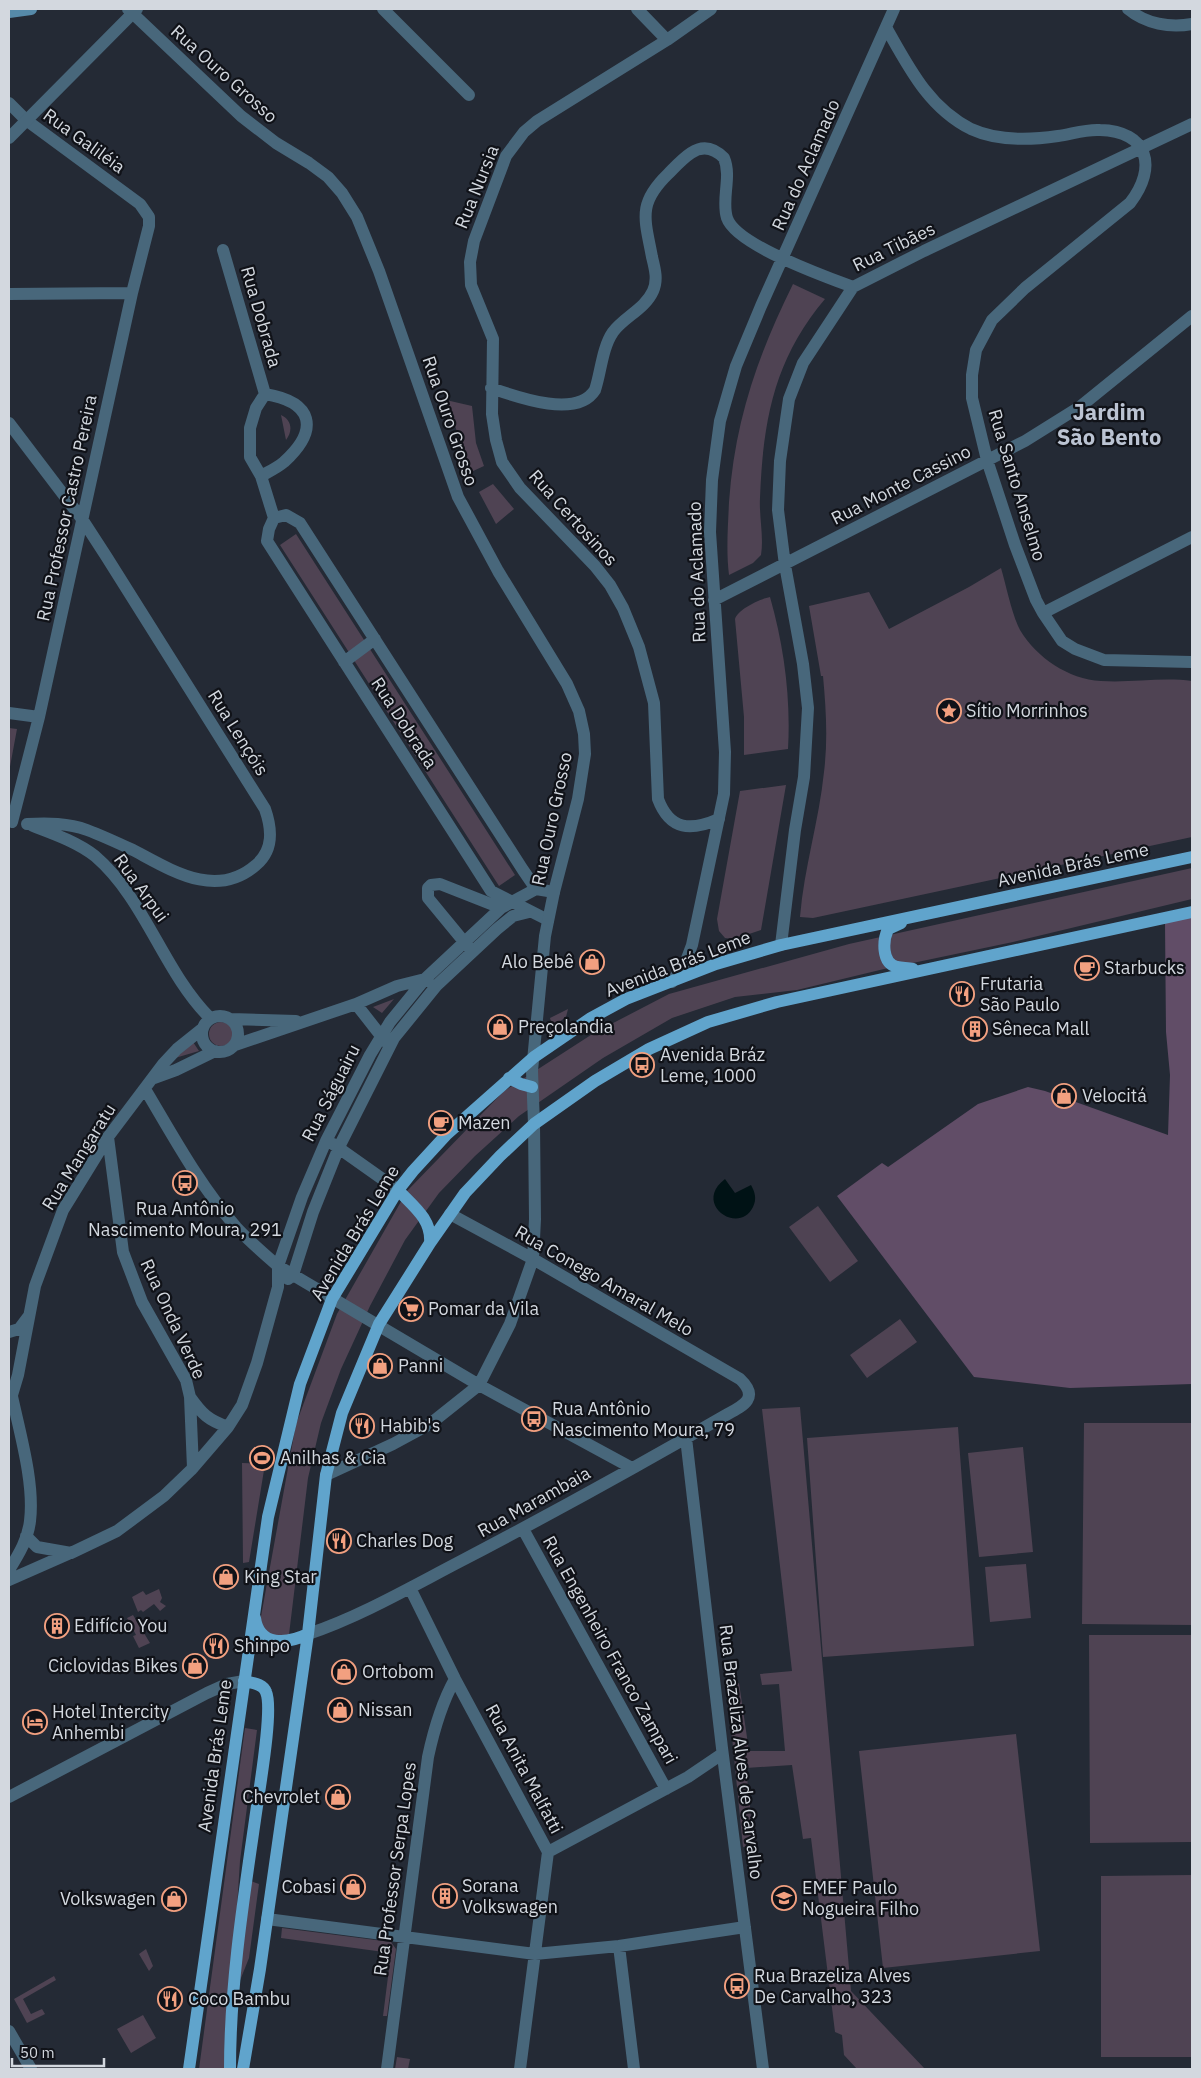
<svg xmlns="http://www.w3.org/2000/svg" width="1201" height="2078" font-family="'IBM Plex Sans',sans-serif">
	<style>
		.green { fill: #4f4353 }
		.forest { fill: #614d67 }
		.water { fill: #001215 }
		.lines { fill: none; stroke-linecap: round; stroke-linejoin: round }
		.minor { stroke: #48677b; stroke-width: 12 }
		.tertiary { stroke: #48677b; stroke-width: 12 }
		.secondary { stroke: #568aa9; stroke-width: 12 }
		.primary { stroke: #60a4cc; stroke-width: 12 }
		.labels { text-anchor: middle; stroke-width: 4.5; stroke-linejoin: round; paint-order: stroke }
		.street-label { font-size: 18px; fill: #d3d8df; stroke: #101218 }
		.poi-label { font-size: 18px; fill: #d3d8df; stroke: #101218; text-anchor: start }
		.district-label { font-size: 22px; font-weight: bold; fill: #bbc3d2; stroke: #101218 }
	</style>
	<rect width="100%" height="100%" fill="#242a35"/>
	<path class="green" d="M 793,284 L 825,299 C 774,359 763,421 760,498 C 759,517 764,537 761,555 L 753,563 L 729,575 C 726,552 728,526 729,502 C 735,421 757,357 793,284 Z
		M 446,400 L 472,406 L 476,443 L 484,466 L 471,472 Z
		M 281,415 C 292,420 293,431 286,440 Z
		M 493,484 L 514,509 L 496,524 L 479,492 Z
		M 296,534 L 515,875 L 499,886 L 280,545 Z
		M 1001,568 C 1006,585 1012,615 1020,630 C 1037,658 1068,679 1101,681 C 1131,683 1162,677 1192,681 L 1192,837 L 813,918 L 800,917 C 804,868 819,821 824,772 C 828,740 826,708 823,676 L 821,676 L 809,606 L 869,592 L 889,629 L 969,587 Z
		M 770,597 C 784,646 791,698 788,749 L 744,755 L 744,717 L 735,619 C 738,609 760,599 770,597 Z
		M 9,728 L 17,729 L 9,772 Z
		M 786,785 L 761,930 L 734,939 L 725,938 L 719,931 L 717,919 L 740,791 Z
		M 1192,868 L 1192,899 L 1013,942 L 884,969 L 797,990 L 735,997 L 672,1018 L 603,1058 L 519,1116 L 475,1156 L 439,1193 L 405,1240 L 370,1306 L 341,1369 L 321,1423 L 308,1478 L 287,1651 L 256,1644 L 296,1424 L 337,1314 L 407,1191 L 504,1091 L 594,1033 L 669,994 L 849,944 Z
		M 394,999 L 382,1013 L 373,1007 Z
		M 568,1009 L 566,1017 L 555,1025 L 552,1025 L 550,1018 Z
		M209 1034a12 12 0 1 1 24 0a12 12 0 1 1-24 0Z
		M 193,1042 L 199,1051 L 175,1058 Z
		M 818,1206 L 858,1261 L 830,1282 L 789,1227 Z
		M 900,1319 L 917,1342 L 867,1378 L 850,1355 Z
		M 800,1407 L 851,1991 L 925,2069 L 857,2069 L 844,2055 L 842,2035 L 835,2032 L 811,1838 L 803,1839 L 792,1765 L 746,1768 L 754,1845 L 743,1847 L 727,1687 L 739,1683 L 749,1751 L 785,1751 L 779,1684 L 762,1685 L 760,1674 L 792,1671 L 762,1409 Z
		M 1084,1423 L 1192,1423 L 1192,1625 L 1082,1624 Z
		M 958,1427 L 974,1646 L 823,1657 L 807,1438 Z
		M 1023,1447 L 1033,1552 L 979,1557 L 968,1453 Z
		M 242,1463 L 265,1464 L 249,1562 L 243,1563 Z
		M 1026,1564 L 1031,1618 L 990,1622 L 985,1567 Z
		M 159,1589 L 162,1598 L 160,1602 L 166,1606 L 160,1611 L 154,1604 L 143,1612 L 141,1610 L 138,1612 L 132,1597 L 143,1591 L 146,1595 Z
		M 133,1615 L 150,1643 L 139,1648 L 133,1636 L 136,1635 L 127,1618 Z
		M 1089,1635 L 1192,1635 L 1192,1842 L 1090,1843 Z
		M 245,1728 L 257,1730 L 240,1861 L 232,1984 L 251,1881 L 259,1884 L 249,1958 L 237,1988 L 226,2069 L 199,2069 Z
		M 1016,1734 L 1040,1951 L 883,1968 L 859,1751 Z
		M 1192,1875 L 1192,2057 L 1101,2057 L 1101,1876 Z
		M 282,1928 L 391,1942 L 396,1949 L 387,2016 L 383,2016 L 391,1953 L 281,1938 Z
		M 146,1949 L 153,1966 L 149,1971 L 139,1954 Z
		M 54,1976 L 56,1980 L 23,1999 L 31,2014 L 42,2009 L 45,2014 L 27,2023 L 14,1999 Z
		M 143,2015 L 156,2038 L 131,2053 L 117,2029 Z
		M 397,2057 L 410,2059 L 408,2069 L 395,2069 Z"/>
	<path class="forest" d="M 1192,917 L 1192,1384 L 1070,1388 L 974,1377 L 837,1196 L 882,1163 L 888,1167 L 978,1104 L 1028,1087 L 1045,1091 L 1168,1135 L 1170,1075 L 1166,1032 L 1165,923 Z"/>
	<path class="water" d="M 725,1179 L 735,1193 L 751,1185 C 755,1192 757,1199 753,1207 C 739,1236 692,1204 725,1179 Z"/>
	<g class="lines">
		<path class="minor" d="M 383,9 L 469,95
			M 637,9 L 667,40
			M 711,9 L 667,40 L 537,121 L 524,132 L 506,156 L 474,241 L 470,262 L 471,285 L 493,339 L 492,414 L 496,440 L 502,462 L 520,488 L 595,566 L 610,585 L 623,608 L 639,647 L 654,703 L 658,799 C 670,831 691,831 719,819
			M 1128,9 C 1146,24 1170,28 1192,24
			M 887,29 C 909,68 929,108 971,129 C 997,141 1031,140 1058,136 C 1072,134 1086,129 1100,130 C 1148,131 1158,167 1130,203 L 1025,288 L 992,320 L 976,350 L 972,375 L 972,398 L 987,460 L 1015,545 L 1036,600 L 1043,613 L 1062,641 L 1075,649 L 1104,660 L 1192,662
			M 9,103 L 26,120 L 140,204 L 149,217 L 149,226 L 132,293 L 39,717 L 12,822
			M 223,250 L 265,394
			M 9,294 L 132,293
			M 491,388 C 517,397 577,419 595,390 C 601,372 602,348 613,332 C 624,317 645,309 653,291 C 658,280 655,269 652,257 C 645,219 637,204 668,174 C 675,167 682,159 691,153 C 703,145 714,148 724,158 C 732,177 721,199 727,218 C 736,245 826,277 853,287
			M 265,394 L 256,408 L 250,428 L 250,457 L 261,476 L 274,518
			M 9,423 L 82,519 L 106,556 L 265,809 C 272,829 274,850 256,865 C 216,900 171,870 133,850 C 118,843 103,836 87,830 C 68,823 48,823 27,824
			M 261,476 C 268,472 277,468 284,462 C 320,429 313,402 265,394
			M 714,600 L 1025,441 L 1081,406 L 1192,316
			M 1043,613 L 1192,537
			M 344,662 L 375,639
			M 9,713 L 39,717
			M 33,826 C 54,834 77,842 95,856 C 146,900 163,971 210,1018
			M 548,920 L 491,891 L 267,541 L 269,529 L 274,518 L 286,515 L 300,523 L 523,870 L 536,889 L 554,892
			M 781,945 L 795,830 L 804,777 L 808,708 L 803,664 L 785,565 L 778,510 L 780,461 L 789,399 L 803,363 L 853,287 L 924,251 L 1192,124
			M 470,949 L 428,898 L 428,888 L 431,885 L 440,884 L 501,908
			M 672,982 L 686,961 L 692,945 L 724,794 L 725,752 L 710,532 L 712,480 L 720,421 L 736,366 L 761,306 L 894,9
			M 356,1004 L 385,1041
			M202 1034a18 18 0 1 1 36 0a18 18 0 1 1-36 0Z
			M 231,1019 L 296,1021
			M 235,1045 L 356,1004 L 397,986 L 425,979 L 428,981
			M 154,1078 L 176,1070 L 215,1051
			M 145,1089 C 173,1136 200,1186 236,1227 C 249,1241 263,1253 278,1266 L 479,1385 L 632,1468
			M 108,1137 L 123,1252 L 142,1302 L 186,1380 L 190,1397 L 193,1468
			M 333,1144 L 398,1190
			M 288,1279 L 293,1275 L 313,1212 L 339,1147 L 394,1038 L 437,985 L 497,929 L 513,916 L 529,912
			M 9,1332 L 19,1329 L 28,1317
			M 12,1395 L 18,1375 L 35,1286 L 63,1210 L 108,1137 L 163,1064 L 177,1049 L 202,1029
			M 190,1397 C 202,1414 208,1420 228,1427
			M 686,1438 L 722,1748 L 763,2069
			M 326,1475 L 393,1444 L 430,1424 L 479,1385 L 510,1324 L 533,1259 L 535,1219 L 534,1124
			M 523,1529 L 666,1789
			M 26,1536 L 37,1547 L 71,1553 L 117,1531 L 164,1496 L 191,1470 L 228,1427 L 242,1405 L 257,1363 L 278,1287 L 278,1266 L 302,1197 L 326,1141 L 370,1055 L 390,1022 L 425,979 L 501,908 L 536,889
			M 9,1570 C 19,1554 28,1539 30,1521 C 35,1481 18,1427 10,1387
			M 9,1580 L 68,1554
			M 410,1588 L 455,1679 L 548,1852 L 520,2069
			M 308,1634 C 359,1617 411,1587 459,1562 C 549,1515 638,1466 726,1415 C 743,1406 760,1398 740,1379 L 533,1259 L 450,1214
			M 548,1852 L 688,1777 L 722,1754
			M 267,1919 L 535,1954 L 619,1946 L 745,1927
			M 619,1946 L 634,2069
			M 387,2069 L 428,1757 C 434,1729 441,1704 455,1679"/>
		<path class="tertiary" d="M 128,9 L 241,116 L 276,143 L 309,163 L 328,177 L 342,193 L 357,217 L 379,271 L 458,497 L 498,571 L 567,684 L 579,711 L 584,734 L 585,754 L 578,799 L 554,892 L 545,936 L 532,1071 L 534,1124
			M 9,138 L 137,9
			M 9,1797 L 207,1693 L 227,1684 L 244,1681
			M 9,2031 L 31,2069"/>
		<path class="secondary" d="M 9,12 L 31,9"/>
		<path class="primary" d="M 901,923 L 888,929 C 883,940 881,963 897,967 C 903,968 908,968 913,969
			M 509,1078 L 521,1084 L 532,1087
			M 398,1190 C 413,1206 432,1219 430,1243
			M 255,1618 C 259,1647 287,1644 308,1634
			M 189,2069 L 268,1517 L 300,1384 L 332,1299 L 398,1190 L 413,1171 L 447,1134 L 534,1057 L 591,1018 L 626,999 L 716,964 L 781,945 L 1192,857
			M 230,2069 C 230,1986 243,1902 255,1820 C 258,1796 274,1710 266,1692 C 263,1683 251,1683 244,1681
			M 243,2069 L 260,1969 L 308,1634 L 326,1475 L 342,1413 L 379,1324 L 430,1243 L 465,1193 L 500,1156 L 534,1124 L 551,1112 L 595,1081 L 649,1049 L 708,1022 L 777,1002 L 1192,912"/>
	</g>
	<defs>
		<symbol id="sight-ring" viewBox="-11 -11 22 22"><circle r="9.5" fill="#101218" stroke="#f2a080" stroke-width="1.5"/><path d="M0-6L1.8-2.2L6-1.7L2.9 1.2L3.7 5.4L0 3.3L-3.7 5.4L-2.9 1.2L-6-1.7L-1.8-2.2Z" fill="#f2a080"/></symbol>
		<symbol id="shop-ring" viewBox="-11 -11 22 22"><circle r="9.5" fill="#101218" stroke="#f2a080" stroke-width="1.5"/><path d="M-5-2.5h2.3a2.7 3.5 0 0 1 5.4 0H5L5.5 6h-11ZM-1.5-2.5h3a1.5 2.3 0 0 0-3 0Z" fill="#f2a080"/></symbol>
		<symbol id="cafe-ring" viewBox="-11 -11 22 22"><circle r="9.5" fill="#101218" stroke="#f2a080" stroke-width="1.5"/><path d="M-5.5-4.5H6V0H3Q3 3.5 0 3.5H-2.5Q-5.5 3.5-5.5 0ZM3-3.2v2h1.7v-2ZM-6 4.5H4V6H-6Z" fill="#f2a080"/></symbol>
		<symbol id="restaurant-ring" viewBox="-11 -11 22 22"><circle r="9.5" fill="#101218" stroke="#f2a080" stroke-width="1.5"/><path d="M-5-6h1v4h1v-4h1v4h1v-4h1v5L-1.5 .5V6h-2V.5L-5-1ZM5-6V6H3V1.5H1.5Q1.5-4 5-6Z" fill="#f2a080"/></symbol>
		<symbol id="building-ring" viewBox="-11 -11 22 22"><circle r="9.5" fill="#101218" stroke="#f2a080" stroke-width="1.5"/><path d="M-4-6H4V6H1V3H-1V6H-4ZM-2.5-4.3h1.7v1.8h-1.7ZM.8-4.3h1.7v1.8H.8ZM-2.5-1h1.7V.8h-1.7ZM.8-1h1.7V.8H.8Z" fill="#f2a080"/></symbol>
		<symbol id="bus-ring" viewBox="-11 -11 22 22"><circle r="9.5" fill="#101218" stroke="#f2a080" stroke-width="1.5"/><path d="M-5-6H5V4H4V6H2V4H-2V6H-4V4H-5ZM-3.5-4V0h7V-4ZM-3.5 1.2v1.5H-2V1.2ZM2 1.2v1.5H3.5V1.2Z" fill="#f2a080"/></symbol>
		<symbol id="supermarket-ring" viewBox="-11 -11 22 22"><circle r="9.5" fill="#101218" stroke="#f2a080" stroke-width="1.5"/><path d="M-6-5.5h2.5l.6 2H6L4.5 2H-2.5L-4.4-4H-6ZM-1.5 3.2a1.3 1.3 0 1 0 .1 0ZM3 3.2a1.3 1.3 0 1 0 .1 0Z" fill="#f2a080"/></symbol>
		<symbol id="stadium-ring" viewBox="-11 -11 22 22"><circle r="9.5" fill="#101218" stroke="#f2a080" stroke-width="1.5"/><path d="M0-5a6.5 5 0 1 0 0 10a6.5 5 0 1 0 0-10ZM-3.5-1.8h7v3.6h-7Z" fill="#f2a080"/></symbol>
		<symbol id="hotel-ring" viewBox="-11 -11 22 22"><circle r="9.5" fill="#101218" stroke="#f2a080" stroke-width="1.5"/><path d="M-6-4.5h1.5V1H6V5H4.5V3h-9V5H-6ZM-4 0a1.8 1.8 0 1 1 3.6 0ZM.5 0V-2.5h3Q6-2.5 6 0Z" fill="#f2a080"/></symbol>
		<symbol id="school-ring" viewBox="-11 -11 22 22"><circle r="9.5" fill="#101218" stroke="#f2a080" stroke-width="1.5"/><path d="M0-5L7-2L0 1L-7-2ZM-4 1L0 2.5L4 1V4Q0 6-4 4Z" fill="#f2a080"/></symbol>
	</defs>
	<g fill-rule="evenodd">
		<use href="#sight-ring" x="935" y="697" width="28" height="28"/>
		<use href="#shop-ring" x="578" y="948" width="28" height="28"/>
		<use href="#cafe-ring" x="1073" y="954" width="28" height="28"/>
		<use href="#restaurant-ring" x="948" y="980" width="28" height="28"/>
		<use href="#shop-ring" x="486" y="1013" width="28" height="28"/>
		<use href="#building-ring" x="961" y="1015" width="28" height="28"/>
		<use href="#bus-ring" x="628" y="1051" width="28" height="28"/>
		<use href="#shop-ring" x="1050" y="1082" width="28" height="28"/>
		<use href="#cafe-ring" x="427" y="1109" width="28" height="28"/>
		<use href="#bus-ring" x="171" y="1169" width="28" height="28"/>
		<use href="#supermarket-ring" x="397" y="1295" width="28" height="28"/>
		<use href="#shop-ring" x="366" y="1352" width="28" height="28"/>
		<use href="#bus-ring" x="520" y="1405" width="28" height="28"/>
		<use href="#restaurant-ring" x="348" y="1412" width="28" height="28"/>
		<use href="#stadium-ring" x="248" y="1444" width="28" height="28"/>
		<use href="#restaurant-ring" x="325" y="1527" width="28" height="28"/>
		<use href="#shop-ring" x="212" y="1563" width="28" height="28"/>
		<use href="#building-ring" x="43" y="1612" width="28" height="28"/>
		<use href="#restaurant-ring" x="202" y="1632" width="28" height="28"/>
		<use href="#shop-ring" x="181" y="1652" width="28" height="28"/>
		<use href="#shop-ring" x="330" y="1658" width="28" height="28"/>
		<use href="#shop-ring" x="326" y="1696" width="28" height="28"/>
		<use href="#hotel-ring" x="21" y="1708" width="28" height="28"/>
		<use href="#shop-ring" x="324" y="1783" width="28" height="28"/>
		<use href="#shop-ring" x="339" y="1873" width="28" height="28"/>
		<use href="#building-ring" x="431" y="1882" width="28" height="28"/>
		<use href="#school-ring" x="770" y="1884" width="28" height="28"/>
		<use href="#shop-ring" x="160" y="1885" width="28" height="28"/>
		<use href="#bus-ring" x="723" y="1972" width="28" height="28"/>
		<use href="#restaurant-ring" x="156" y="1985" width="28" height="28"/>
	</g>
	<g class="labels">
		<g class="street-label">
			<text transform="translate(224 74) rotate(42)" y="6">Rua Ouro Grosso</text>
			<text transform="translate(84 141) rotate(36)" y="6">Rua Galiléia</text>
			<text transform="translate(806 165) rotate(-66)" y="6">Rua do Aclamado</text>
			<text transform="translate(477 187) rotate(-68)" y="6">Rua Nursia</text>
			<text transform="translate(894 247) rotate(-26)" y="6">Rua Tibães</text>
			<text transform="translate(261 317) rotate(74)" y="6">Rua Dobrada</text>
			<text transform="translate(450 421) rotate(71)" y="6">Rua Ouro Grosso</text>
			<text transform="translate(901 485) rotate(-27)" y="6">Rua Monte Cassino</text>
			<text transform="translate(1017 485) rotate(73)" y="6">Rua Santo Anselmo</text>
			<text transform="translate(67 508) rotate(-78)" y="6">Rua Professor Castro Pereira</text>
			<text transform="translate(573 518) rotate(48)" y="6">Rua Certosinos</text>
			<text transform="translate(697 572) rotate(-92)" y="6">Rua do Aclamado</text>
			<text transform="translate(404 723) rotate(57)" y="6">Rua Dobrada</text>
			<text transform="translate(238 733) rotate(58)" y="6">Rua Lençóis</text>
			<text transform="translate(552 819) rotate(-78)" y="6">Rua Ouro Grosso</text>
			<text transform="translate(1073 865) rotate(-12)" y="6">Avenida Brás Leme</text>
			<text transform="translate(141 888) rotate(54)" y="6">Rua Arpui</text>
			<text transform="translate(678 964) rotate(-21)" y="6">Avenida Brás Leme</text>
			<text transform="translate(331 1093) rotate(-63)" y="6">Rua Ságuairu</text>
			<text transform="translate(79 1157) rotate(-58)" y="6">Rua Mangaratu</text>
			<text transform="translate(355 1233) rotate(-59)" y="6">Avenida Brás Leme</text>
			<text transform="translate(604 1281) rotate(30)" y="6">Rua Conego Amaral Melo</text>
			<text transform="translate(173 1319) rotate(65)" y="6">Rua Onda Verde</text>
			<text transform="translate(534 1502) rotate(-29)" y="6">Rua Marambaia</text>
			<text transform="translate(610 1650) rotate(61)" y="6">Rua Engenheiro Franco Zampari</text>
			<text transform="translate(741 1752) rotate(83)" y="6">Rua Brazeliza Alves de Carvalho</text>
			<text transform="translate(215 1756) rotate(-82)" y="6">Avenida Brás Leme</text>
			<text transform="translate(524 1769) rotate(62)" y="6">Rua Anita Malfatti</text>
			<text transform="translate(395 1869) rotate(-82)" y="6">Rua Professor Serpa Lopes</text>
		</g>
		<g class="poi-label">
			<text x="966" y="717">Sítio Morrinhos</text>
			<text x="574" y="968" text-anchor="end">Alo Bebê</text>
			<text x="1104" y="974">Starbucks</text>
			<text x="980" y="990">Frutaria<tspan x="980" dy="21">São Paulo</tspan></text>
			<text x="518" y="1033">Preçolandia</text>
			<text x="992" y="1035">Sêneca Mall</text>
			<text x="660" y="1061">Avenida Bráz<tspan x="660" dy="21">Leme, 1000</tspan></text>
			<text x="1082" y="1102">Velocitá</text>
			<text x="458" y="1129">Mazen</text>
			<text x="185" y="1215" text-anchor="middle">Rua Antônio<tspan x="185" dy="21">Nascimento Moura, 291</tspan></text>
			<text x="428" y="1315">Pomar da Vila</text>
			<text x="398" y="1372">Panni</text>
			<text x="552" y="1415">Rua Antônio<tspan x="552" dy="21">Nascimento Moura, 79</tspan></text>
			<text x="380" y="1432">Habib's</text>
			<text x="280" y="1464">Anilhas &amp; Cia</text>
			<text x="356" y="1547">Charles Dog</text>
			<text x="244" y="1583">King Star</text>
			<text x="74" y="1632">Edifício You</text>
			<text x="234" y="1652">Shinpo</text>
			<text x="178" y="1672" text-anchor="end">Ciclovidas Bikes</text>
			<text x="362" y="1678">Ortobom</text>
			<text x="358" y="1716">Nissan</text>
			<text x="52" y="1718">Hotel Intercity<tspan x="52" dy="21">Anhembi</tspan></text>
			<text x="320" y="1803" text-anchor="end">Chevrolet</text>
			<text x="462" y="1892">Sorana<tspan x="462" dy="21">Volkswagen</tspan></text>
			<text x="336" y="1893" text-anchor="end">Cobasi</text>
			<text x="802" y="1894">EMEF Paulo<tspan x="802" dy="21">Nogueira Filho</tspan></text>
			<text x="156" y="1905" text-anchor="end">Volkswagen</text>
			<text x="754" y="1982">Rua Brazeliza Alves<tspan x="754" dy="21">De Carvalho, 323</tspan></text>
			<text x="188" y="2005">Coco Bambu</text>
		</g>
		<g class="district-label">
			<text x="1109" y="420">Jardim<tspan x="1109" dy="25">São Bento</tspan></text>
		</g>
	</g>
	<rect width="1201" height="2078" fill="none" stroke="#d3d8df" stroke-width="20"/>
	<path d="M12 2058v8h92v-8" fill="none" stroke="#d3d8df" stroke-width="2.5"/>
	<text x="20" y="2058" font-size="15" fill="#d3d8df" stroke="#101218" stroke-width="4" paint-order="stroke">50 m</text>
</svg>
